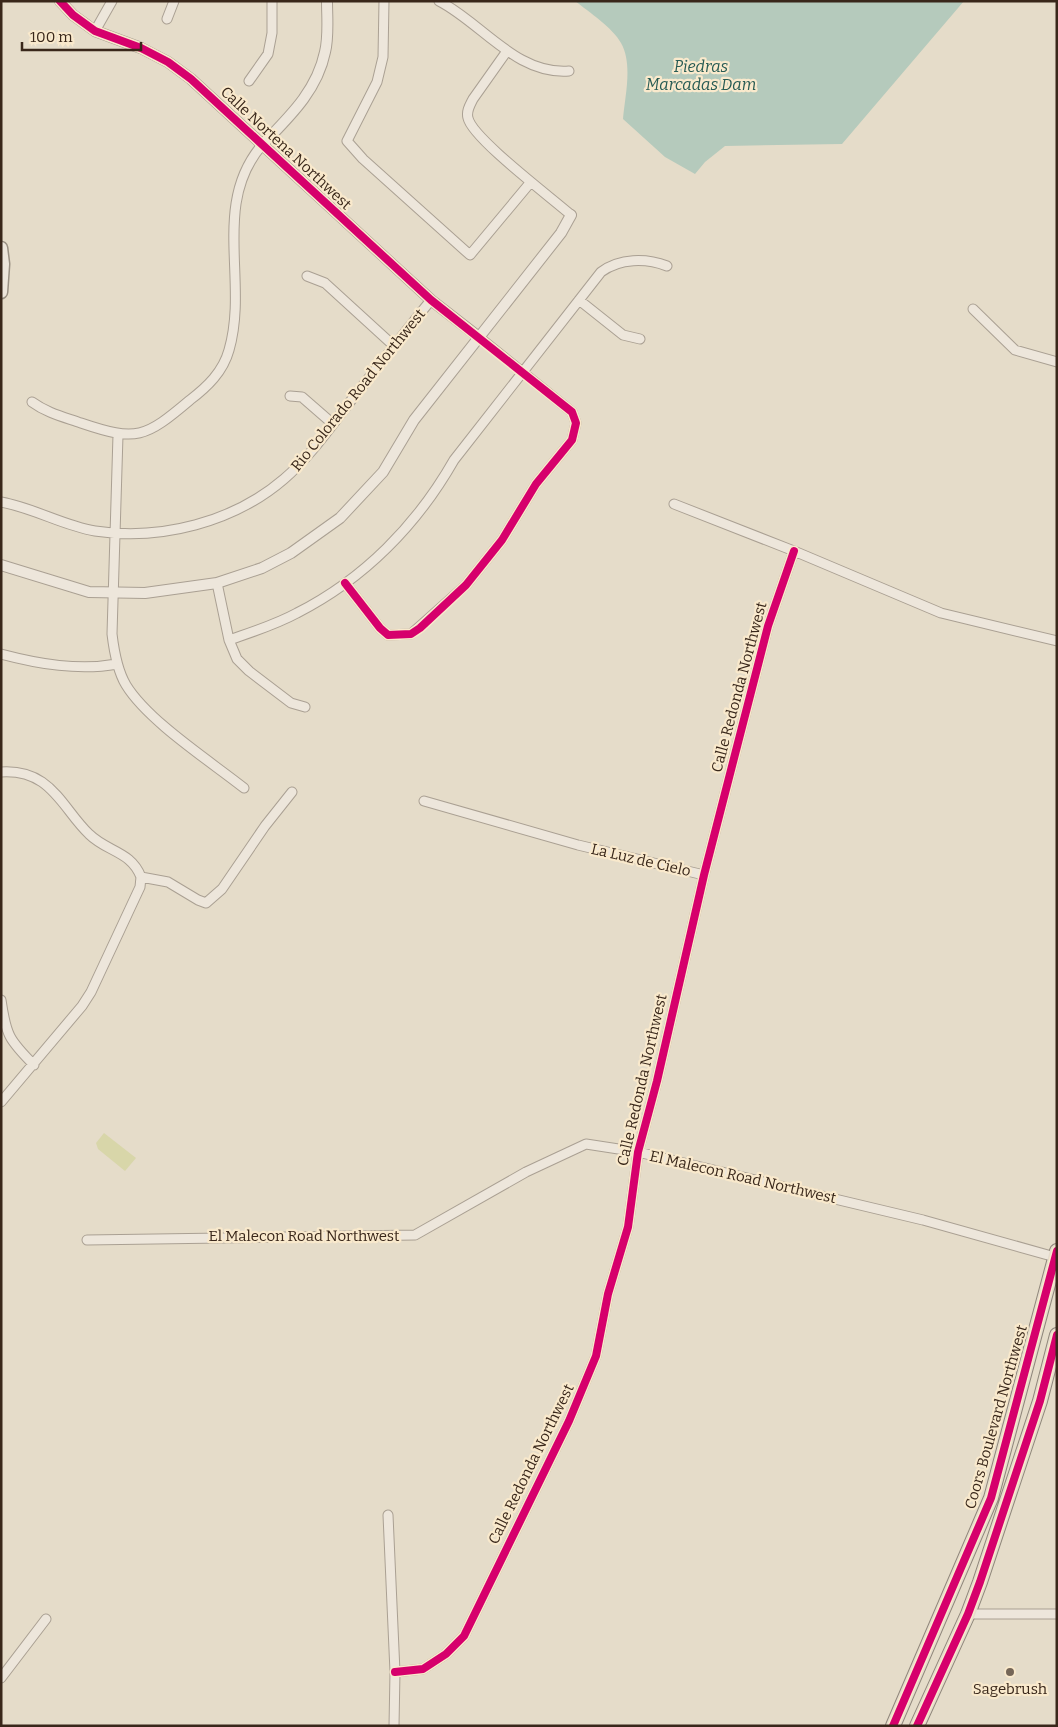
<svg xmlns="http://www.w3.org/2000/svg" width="1058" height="1727" font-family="Bitter,serif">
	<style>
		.green { fill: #d8d6a9 }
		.water { fill: #b5cabc }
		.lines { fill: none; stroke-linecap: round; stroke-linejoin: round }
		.minor-casing { stroke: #aaa093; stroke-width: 11 }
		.tertiary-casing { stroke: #aaa093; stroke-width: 12 }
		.secondary-casing { stroke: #999083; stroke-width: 15 }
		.primary-casing { stroke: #8f867a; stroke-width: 16 }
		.minor { stroke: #ede6db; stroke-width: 9 }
		.tertiary { stroke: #ede6db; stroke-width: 10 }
		.secondary { stroke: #ede6db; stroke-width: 12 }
		.primary { stroke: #e5dccc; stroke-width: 14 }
		.cycleway-casing { stroke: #f9e9cc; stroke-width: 11 }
		.cycleway { stroke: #d6006c; stroke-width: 8 }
		.poi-dot { fill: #756657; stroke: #f9e9cc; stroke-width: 2 }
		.labels { text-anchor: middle; stroke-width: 4.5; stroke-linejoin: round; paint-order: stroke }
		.street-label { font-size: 15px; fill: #39271a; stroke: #f9e9cc }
		.poi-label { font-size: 15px; fill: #39271a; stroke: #f9e9cc }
		.water-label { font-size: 16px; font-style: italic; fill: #275b54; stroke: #f9e9cc }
	</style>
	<rect width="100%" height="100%" fill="#e5dcc9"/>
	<path class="green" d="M 104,1133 L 136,1158 L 125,1171 L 98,1149 L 96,1143 Z"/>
	<path class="water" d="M 575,1 L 964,1 L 842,144 L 725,146 L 705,162 L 695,174 L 665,157 L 623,119 C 625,96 633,64 621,43 C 613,28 589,12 575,1 Z"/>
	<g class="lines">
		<defs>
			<path id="minor" d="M 384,1 L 383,57 L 377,82 L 347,141 L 363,159 L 470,255 L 530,183
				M 439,1 C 482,23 516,75 569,71
				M 167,19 L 174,1
				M 95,31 L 112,1
				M 507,51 L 473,99 C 470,105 466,111 468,118 C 472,138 552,198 571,215
				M 249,81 L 268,54 L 272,33 L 272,1
				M 307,276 L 325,283 L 394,346
				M 579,300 L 623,335 L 640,339
				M 973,309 L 1015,350 L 1057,362
				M 290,396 L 302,397 L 333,424
				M 32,402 C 47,413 64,417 81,423 C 137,442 145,438 190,400 C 207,387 223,372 229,350 C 249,281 211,205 262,145
				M 118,435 L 112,634 C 114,651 117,670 126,685 C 148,721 210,761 244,788
				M 1,502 C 34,508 64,526 95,531 C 161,541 234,522 284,479 C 311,456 331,426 353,398 C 379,365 405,332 431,300
				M 674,504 L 794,551 L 941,613 L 1057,641
				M 217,583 L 229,640 L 237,659 L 249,671 L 291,703 L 305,707
				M 345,583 L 380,628 L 388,635 L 411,634 L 466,585 L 502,540 L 536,484 L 572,440 L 576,423 L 572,412 L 480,338
				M 229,640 C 252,632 275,625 297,613 C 364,579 417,525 454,460 L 601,272 C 620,258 646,258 667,266
				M 1,654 C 39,664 79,671 117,664
				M 1,772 C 16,771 30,774 42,782 C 61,795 72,818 89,834 C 107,852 131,851 141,877 L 168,882 L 198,900 L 206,903 L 222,889 L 265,826 L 292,792
				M 424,801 L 578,845 L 704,875
				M 1,1000 C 6,1035 9,1040 34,1065
				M 1,1102 L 82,1006 L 91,992 L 140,887 L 141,877
				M 87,1240 L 415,1235 L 526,1172 L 586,1144 L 638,1152 L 923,1220 L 1055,1257
				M 388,1515 L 395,1672 L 394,1726
				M 968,1614 L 1057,1614
				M 395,1672 L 423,1669 L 446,1654 L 464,1636 L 569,1421 L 596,1356 L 608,1294 L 628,1227 L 638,1152 L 657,1081 L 704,875 L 768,626 L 794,551
				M 1,1678 L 46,1619"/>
			<path id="tertiary" d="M 60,1 L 73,15 L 95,31 L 141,48 L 168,62 L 191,79 L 431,300 L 480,338
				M 262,145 C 289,117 317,91 325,52 C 329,36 327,18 327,1
				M 1,565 L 89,592 L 145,593 L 217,583 L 262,568 L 291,553 L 340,518 L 383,472 L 414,420 L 561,233 L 571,215"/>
			<path id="secondary" d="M 1,248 L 3,264 L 1,292"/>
			<path id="primary" d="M 893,1726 L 991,1498 L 1057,1251
				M 917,1726 L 968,1614 L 980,1582 L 1040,1401 L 1057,1335"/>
		</defs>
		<use href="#minor" class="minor-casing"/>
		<use href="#tertiary" class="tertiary-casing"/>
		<use href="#secondary" class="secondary-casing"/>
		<use href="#primary" class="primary-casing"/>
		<use href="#minor" class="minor"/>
		<use href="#tertiary" class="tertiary"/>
		<use href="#secondary" class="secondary"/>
		<use href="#primary" class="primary"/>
		<defs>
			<path id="cycleway" d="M 60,1 L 73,15 L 95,31 L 141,48 L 168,62 L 191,79 L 431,300 L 572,412 L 576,423 L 572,440 L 536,484 L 502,540 L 466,585 L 420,628 L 411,634 L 388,635 L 380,628 L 345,583
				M 395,1672 L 423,1669 L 446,1654 L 464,1636 L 569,1421 L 596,1356 L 608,1294 L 628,1227 L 638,1152 L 657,1081 L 704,875 L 768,626 L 794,551
				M 893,1726 L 991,1498 L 1057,1251
				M 917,1726 L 968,1614 L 980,1582 L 1040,1401 L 1057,1335"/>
		</defs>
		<use href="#cycleway" class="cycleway-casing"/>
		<use href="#cycleway" class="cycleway"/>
	</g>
	<circle class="poi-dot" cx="1010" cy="1672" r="5"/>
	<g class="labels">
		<g class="street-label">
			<text transform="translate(286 148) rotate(43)" y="5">Calle Nortena Northwest</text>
			<text transform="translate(358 390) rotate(-51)" y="5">Rio Colorado Road Northwest</text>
			<text transform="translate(739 687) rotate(-75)" y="5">Calle Redonda Northwest</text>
			<text transform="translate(641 860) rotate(13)" y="5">La Luz de Cielo</text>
			<text transform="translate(642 1080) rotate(-77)" y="5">Calle Redonda Northwest</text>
			<text transform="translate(743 1177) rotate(13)" y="5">El Malecon Road Northwest</text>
			<text x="304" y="1241">El Malecon Road Northwest</text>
			<text transform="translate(996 1417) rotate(-74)" y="5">Coors Boulevard Northwest</text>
			<text transform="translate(531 1464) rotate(-64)" y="5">Calle Redonda Northwest</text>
		</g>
		<g class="poi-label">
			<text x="1010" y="1694">Sagebrush</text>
		</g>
		<g class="water-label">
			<text x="701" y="72">Piedras<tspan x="701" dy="18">Marcadas Dam</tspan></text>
		</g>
	</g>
	<rect width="1058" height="1727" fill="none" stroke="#39271a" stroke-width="5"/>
	<path d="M22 42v8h119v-8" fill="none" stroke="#39271a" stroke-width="2.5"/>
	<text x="30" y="42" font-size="15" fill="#39271a" stroke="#f9e9cc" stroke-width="4" paint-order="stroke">100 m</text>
</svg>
